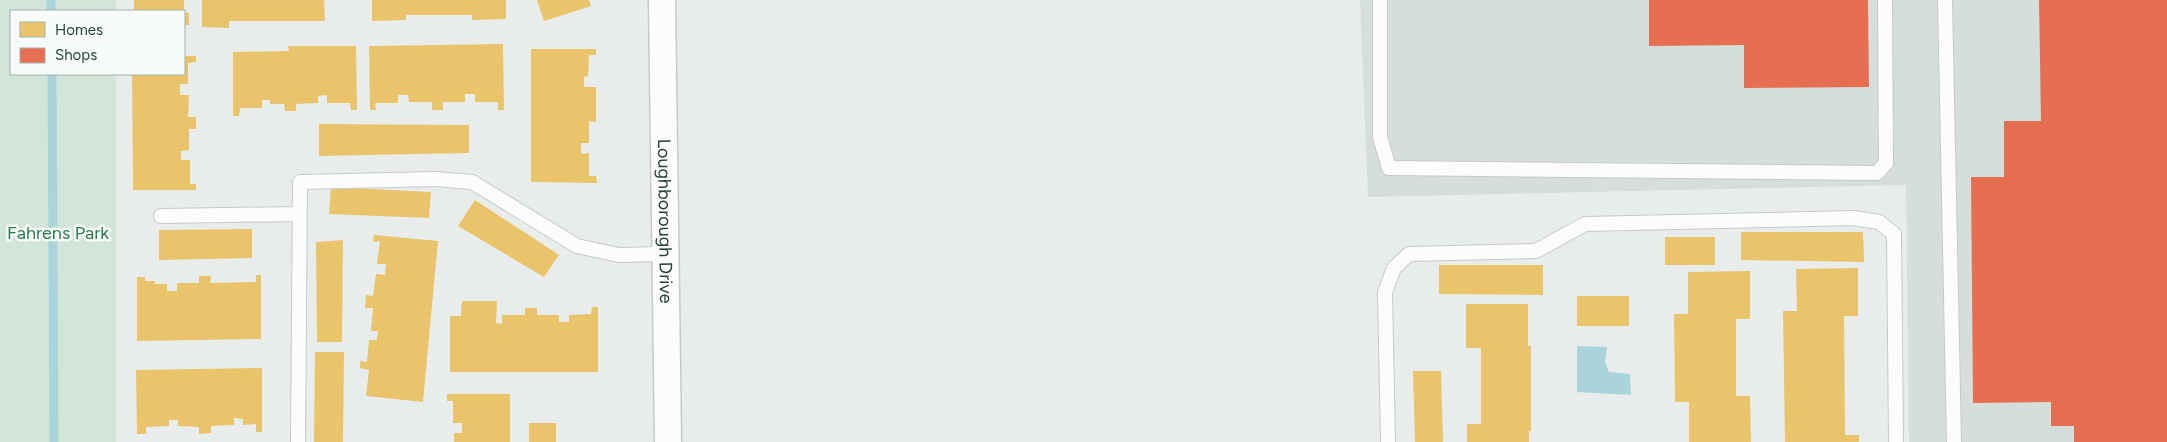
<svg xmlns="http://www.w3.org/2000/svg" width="2167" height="442" font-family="Figtree,sans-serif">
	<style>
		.built { fill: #d6dedb }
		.green { fill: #d1e6d8 }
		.water { fill: #a9d4db }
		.homes { fill: #e9c46a }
		.shops { fill: #e76f51 }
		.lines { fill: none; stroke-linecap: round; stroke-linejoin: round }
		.stream { stroke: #a9d4db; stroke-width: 9 }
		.service-casing { stroke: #c5cac8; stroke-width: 16 }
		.minor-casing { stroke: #c5cac8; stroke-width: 29 }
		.service { stroke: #fcfcfc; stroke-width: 14 }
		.minor { stroke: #fcfcfc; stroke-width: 26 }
		.labels { text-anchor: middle; stroke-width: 5; stroke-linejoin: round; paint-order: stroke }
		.street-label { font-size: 18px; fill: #24423a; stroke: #f7fbf9 }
		.park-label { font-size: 18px; fill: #2d7a4b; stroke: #f7fbf9 }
	</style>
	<rect width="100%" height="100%" fill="#e8edeb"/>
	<path class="built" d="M 1360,0 L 2167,0 L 2167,442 L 1909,442 L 1906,185 L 1368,197 Z"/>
	<path class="green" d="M 0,0 L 116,0 L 116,11 L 11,11 L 11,74 L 116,74 L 116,442 L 0,442 Z"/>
	<path class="water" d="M 1577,346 L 1607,347 L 1605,362 L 1609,372 L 1630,374 L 1631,395 L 1577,392 Z"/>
	<path class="homes" d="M 134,0 L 184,0 L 184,11 L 134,11 Z
		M 202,0 L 324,0 L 325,21 L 229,21 L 229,28 L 202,27 Z
		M 372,0 L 506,0 L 506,19 L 472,20 L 472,15 L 406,15 L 406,20 L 372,21 Z
		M 537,0 L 589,0 L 591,6 L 544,21 Z
		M 184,12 L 189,13 L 189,25 L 184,25 Z
		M 503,44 L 504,110 L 498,110 L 498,102 L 475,102 L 475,94 L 465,94 L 465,102 L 443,102 L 443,110 L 432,110 L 432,102 L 409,102 L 408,95 L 398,95 L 398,103 L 375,103 L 376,110 L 370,110 L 369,46 Z
		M 288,46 L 356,46 L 357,110 L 351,110 L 350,103 L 327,103 L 327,95 L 318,96 L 318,103 L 296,104 L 296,111 L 285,111 L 284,104 L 270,104 L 270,100 L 262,100 L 262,108 L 240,108 L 239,116 L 233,116 L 233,52 L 289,51 Z
		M 531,49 L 596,49 L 596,55 L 589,55 L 588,76 L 584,77 L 584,87 L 596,87 L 596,122 L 589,121 L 589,143 L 581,143 L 581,154 L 589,153 L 589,176 L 596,176 L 597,183 L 531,182 Z
		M 184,56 L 196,56 L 196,62 L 188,63 L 188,84 L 180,84 L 180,95 L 189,95 L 188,117 L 196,117 L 196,129 L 189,129 L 189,150 L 181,151 L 181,160 L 190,160 L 190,184 L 196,184 L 196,190 L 133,190 L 132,74 L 184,74 Z
		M 319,124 L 469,125 L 469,153 L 319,156 Z
		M 331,187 L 431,192 L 429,218 L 329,214 Z
		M 475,200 L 559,255 L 544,277 L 458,226 Z
		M 252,229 L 252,258 L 159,260 L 159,230 Z
		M 1741,232 L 1863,232 L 1864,262 L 1741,260 Z
		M 374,235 L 438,241 L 423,402 L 366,396 L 369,370 L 360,368 L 360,361 L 367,362 L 369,340 L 377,340 L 378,331 L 371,331 L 373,308 L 365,308 L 366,295 L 373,296 L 376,274 L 385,275 L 386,264 L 377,264 L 380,241 L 373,242 Z
		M 1665,237 L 1715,237 L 1715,265 L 1665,265 Z
		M 343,240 L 342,342 L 317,342 L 316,242 Z
		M 1439,265 L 1543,265 L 1543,295 L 1439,294 Z
		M 1858,268 L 1858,316 L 1844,316 L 1845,435 L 1859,435 L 1859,442 L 1785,442 L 1783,311 L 1797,311 L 1796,269 Z
		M 1750,271 L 1750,319 L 1736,319 L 1736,396 L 1750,396 L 1751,442 L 1689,442 L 1689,402 L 1675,402 L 1674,314 L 1688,314 L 1688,272 Z
		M 256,275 L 261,275 L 261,339 L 137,341 L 137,277 L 145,277 L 145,281 L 155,281 L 155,284 L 167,284 L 167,291 L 177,291 L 177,283 L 199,283 L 199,276 L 211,276 L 210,283 L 256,282 Z
		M 1577,296 L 1629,296 L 1629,326 L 1577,326 Z
		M 462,301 L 497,301 L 496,323 L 502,324 L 502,315 L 525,315 L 525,308 L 537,308 L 537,315 L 559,315 L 559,322 L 569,322 L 569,315 L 591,314 L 592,307 L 598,307 L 598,372 L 450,372 L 450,316 L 461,316 Z
		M 1466,304 L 1528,304 L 1528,346 L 1531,346 L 1531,431 L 1529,431 L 1529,442 L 1467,442 L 1467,424 L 1481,424 L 1481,348 L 1466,348 Z
		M 315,352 L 344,352 L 343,442 L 314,442 Z
		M 262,368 L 262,432 L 256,432 L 256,424 L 243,425 L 243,419 L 234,418 L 234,425 L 211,426 L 211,433 L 199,434 L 199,427 L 178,426 L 178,420 L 169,420 L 169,426 L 146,427 L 146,434 L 137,434 L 136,370 Z
		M 1413,371 L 1441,371 L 1443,442 L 1415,442 Z
		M 447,394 L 510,394 L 510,442 L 454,442 L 454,433 L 462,433 L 462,423 L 453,423 L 453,401 L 447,401 Z
		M 529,423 L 556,423 L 556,442 L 529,442 Z"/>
	<path class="shops" d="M 1649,0 L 1868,0 L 1869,87 L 1744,88 L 1744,45 L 1649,46 Z
		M 2039,0 L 2167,0 L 2167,442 L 2074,442 L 2074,426 L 2051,426 L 2051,402 L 1973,403 L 1971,177 L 2004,177 L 2004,121 L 2041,121 Z"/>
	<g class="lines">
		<path class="stream" d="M 51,0 L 51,11
			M 52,74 L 54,442"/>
		<defs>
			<path id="service" d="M 1380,0 L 1380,137 L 1389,168 L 1877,173 L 1886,163 L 1885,0
				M 1945,0 L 1954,442
				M 161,216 L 299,214
				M 298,442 L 300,182 L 435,179 L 472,182 L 577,246 L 619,255 L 665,254
				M 1388,442 L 1385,292 L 1394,268 L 1409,254 L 1536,251 L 1585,224 L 1853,218 L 1879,222 L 1894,234 L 1896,442"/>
			<g id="minor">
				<path id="s1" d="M 662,0 L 668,442"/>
			</g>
		</defs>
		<use href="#service" class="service-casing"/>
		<use href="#minor" class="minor-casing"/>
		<use href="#service" class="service"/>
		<use href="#minor" class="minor"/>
	</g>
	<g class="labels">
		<g class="street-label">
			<text dy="6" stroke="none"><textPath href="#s1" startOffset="221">Loughborough Drive</textPath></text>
		</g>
		<g class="park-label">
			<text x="58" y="239">Fahrens Park</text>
		</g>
	</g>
	<rect x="10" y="10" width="175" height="65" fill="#f7fbf9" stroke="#a3b1ad"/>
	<rect x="20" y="22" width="25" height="15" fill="#e9c46a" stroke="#a3b1ad"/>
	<text x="55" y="35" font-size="15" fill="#24423a">Homes</text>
	<rect x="20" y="48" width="25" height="15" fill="#e76f51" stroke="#a3b1ad"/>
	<text x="55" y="60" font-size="15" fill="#24423a">Shops</text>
</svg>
